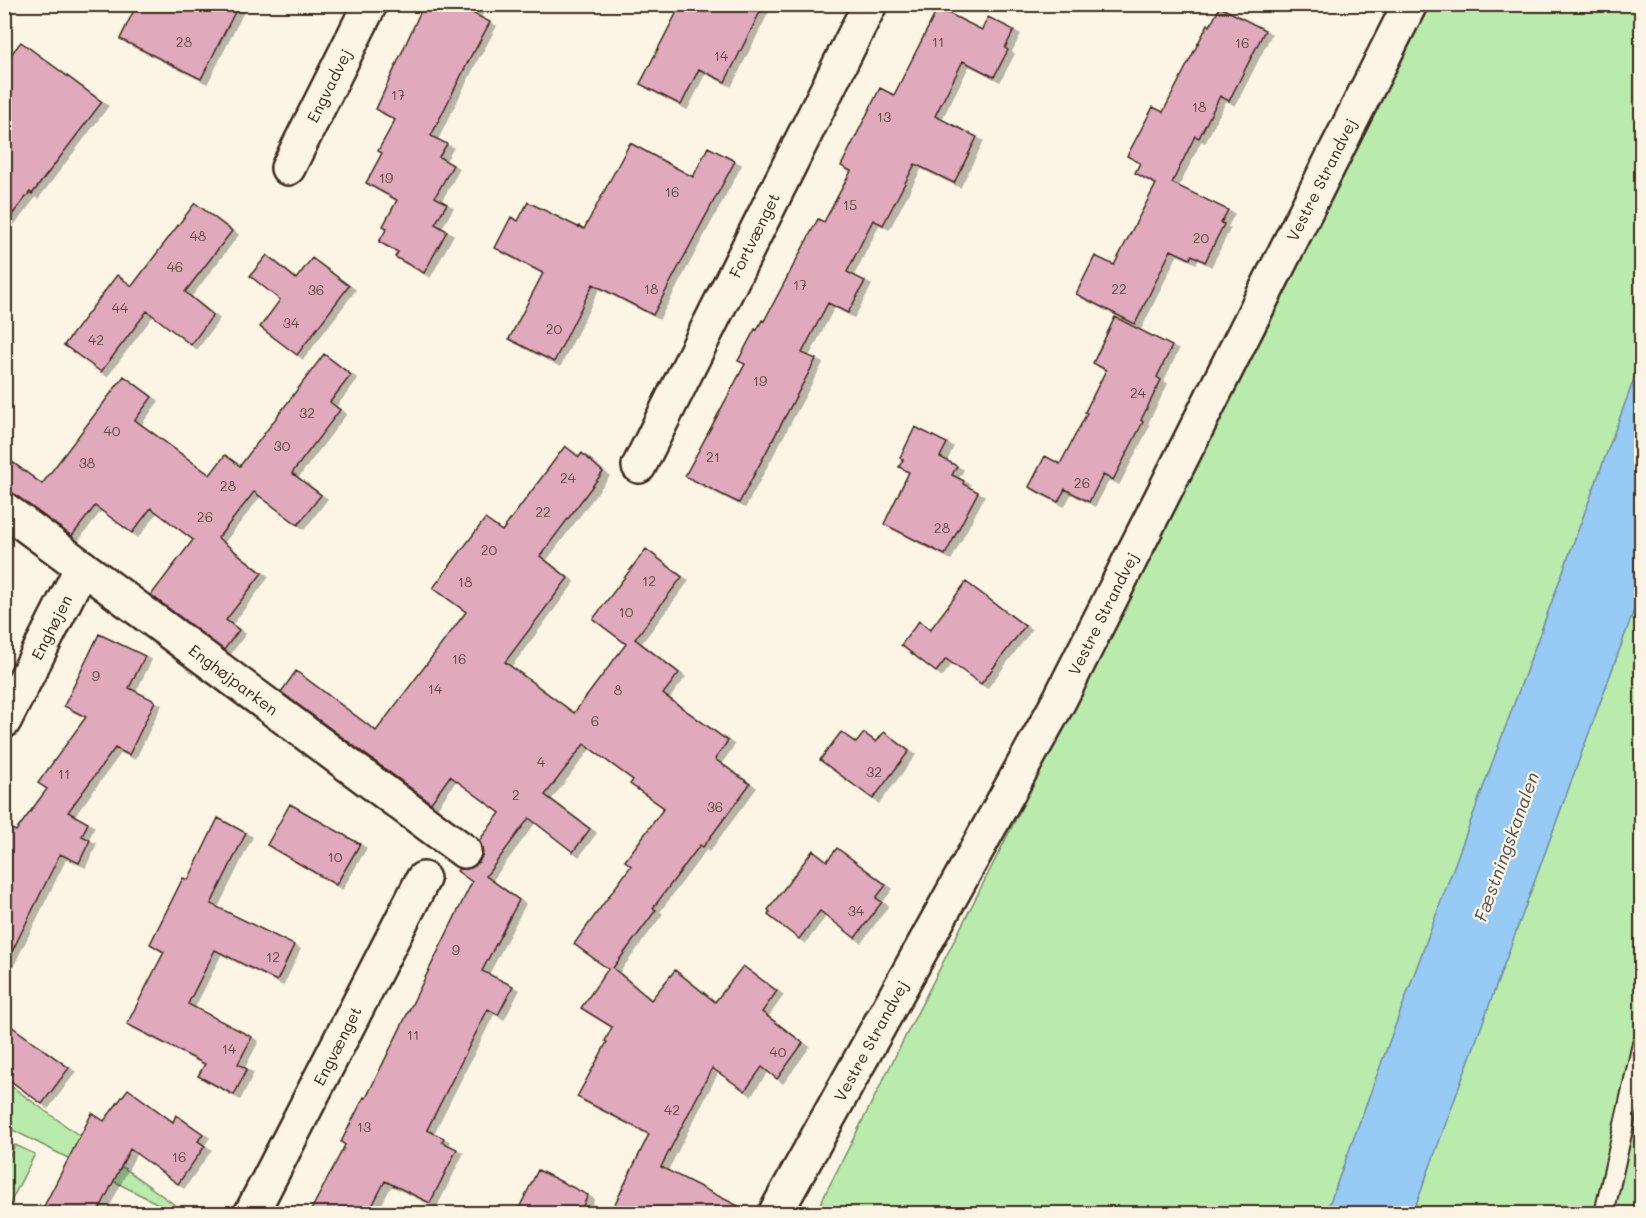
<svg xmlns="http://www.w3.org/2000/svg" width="1646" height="1218" font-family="Mali,sans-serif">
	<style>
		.green { fill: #b8ebac; stroke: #7a8a65; stroke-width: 1.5 }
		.water { fill: #97caf4; stroke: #728a9e; stroke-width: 1.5 }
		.building { fill: #e0a9bc; stroke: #3b2a1e; stroke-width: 1.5; filter: url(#shadow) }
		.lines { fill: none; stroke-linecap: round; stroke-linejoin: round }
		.lane-casing { stroke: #3b2a1e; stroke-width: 22 }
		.street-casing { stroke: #3b2a1e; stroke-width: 38 }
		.lane { stroke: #fcf5e5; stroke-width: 18 }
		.street { stroke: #fcf5e5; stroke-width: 33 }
		.labels { text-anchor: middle; stroke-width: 4.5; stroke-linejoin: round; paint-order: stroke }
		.number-label { font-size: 14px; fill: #644a46 }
		.street-label { font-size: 16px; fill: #3b2a1e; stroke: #fcf5e5 }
		.water-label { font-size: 18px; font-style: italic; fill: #525254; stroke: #fcf5e5 }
	</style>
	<defs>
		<filter id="shadow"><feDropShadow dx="6" dy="4" stdDeviation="0" flood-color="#0004"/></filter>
	</defs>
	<rect width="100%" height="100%" fill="#fcf5e5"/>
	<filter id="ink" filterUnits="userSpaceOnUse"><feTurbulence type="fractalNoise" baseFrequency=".0167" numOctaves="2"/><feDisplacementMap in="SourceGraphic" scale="12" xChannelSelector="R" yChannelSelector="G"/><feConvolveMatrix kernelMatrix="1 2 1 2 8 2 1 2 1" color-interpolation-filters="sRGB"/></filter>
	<g filter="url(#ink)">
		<path class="green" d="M 1430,5 L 1641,5 L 1641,1213 L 815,1214 Z
			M 4,1081 L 186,1213 L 176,1213 L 5,1126 Z
			M 15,1145 L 35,1154 L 5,1213 L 5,1165 Z"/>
		<path class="water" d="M 1641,360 L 1641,591 L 1413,1213 L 1326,1213 Z"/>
		<path class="building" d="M 137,4 L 239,4 L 201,79 L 120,39 Z
			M 424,4 L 479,4 L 474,14 L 490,22 L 474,52 L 473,52 L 431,136 L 447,144 L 439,157 L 453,165 L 435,197 L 447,204 L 435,224 L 447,231 L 424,273 L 395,257 L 398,252 L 379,242 L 387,228 L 383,226 L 397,200 L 366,183 L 382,153 L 378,151 L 395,120 L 376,109 Z
			M 681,4 L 764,4 L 725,82 L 699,69 L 681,105 L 640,84 Z
			M 1220,7 L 1265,30 L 1229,101 L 1220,96 L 1199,138 L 1195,136 L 1172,183 L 1228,210 L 1221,223 L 1224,224 L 1205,262 L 1192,255 L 1190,259 L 1171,250 L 1135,324 L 1076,294 L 1095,256 L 1114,265 L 1156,184 L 1135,173 L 1140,163 L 1127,156 L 1153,107 L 1163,112 L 1208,24 L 1210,26 Z
			M 938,8 L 982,30 L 988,17 L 1014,30 L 1005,48 L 1008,50 L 994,77 L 963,61 L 935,116 L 977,137 L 954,183 L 915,164 L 883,225 L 873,220 L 847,272 L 865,281 L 848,313 L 828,303 L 802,353 L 816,359 L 739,503 L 685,476 L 745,364 L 738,361 L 755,329 L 757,330 L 762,320 L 764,321 L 818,219 L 824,222 L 851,171 L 841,166 L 880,88 L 894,95 Z
			M 21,42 L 102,102 L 32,194 L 30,192 L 4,225 L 4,63 Z
			M 630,143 L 693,177 L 708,147 L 735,161 L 653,315 L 593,284 L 554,362 L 509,339 L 543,273 L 495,248 L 511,217 L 518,221 L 528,202 L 578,227 L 579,226 L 584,229 Z
			M 195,203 L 232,231 L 185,292 L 213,315 L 191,345 L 147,311 L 101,372 L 64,345 L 117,275 L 132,286 Z
			M 267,255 L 296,279 L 312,258 L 349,286 L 297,355 L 260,327 L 280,300 L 250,276 Z
			M 1115,317 L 1172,346 L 1157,377 L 1161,380 L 1141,420 L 1143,422 L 1113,480 L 1103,475 L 1089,502 L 1065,489 L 1058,502 L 1029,487 L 1045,456 L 1060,464 L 1087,413 L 1085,412 L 1106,370 L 1093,363 Z
			M 324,354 L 351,375 L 330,402 L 340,410 L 292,473 L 321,495 L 298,525 L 254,492 L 218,538 L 262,573 L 226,620 L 239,630 L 224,650 L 151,595 L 193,540 L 151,508 L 132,533 L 95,506 L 72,536 L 4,488 L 4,456 L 42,484 L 124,376 L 152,397 L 135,420 L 210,475 L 225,455 L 240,466 Z
			M 915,427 L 947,443 L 940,457 L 957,466 L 952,475 L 964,481 L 963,484 L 978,492 L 945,555 L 884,524 L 909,472 L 899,467 L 903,460 L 900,458 Z
			M 565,446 L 579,457 L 582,453 L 603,472 L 540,556 L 568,578 L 505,662 L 574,713 L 626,644 L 593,619 L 646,549 L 682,577 L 635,639 L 679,673 L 663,694 L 728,741 L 715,759 L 750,784 L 703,847 L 700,845 L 653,908 L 656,910 L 613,968 L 651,1000 L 675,970 L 715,1002 L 743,966 L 777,991 L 762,1012 L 803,1043 L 777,1079 L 762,1067 L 745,1091 L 712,1068 L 661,1167 L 754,1214 L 610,1214 L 649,1134 L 577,1097 L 607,1042 L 605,1041 L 612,1027 L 581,1008 L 608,969 L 574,944 L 631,866 L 625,861 L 664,808 L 630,784 L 633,780 L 584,744 L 545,795 L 590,829 L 573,852 L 529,818 L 486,876 L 519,900 L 482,971 L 513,986 L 498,1015 L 488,1009 L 427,1130 L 444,1138 L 442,1142 L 457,1149 L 430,1203 L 385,1181 L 368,1214 L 309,1214 L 345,1145 L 341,1142 L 364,1097 L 366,1098 L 472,882 L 457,871 L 459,869 L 471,868 L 479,862 L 483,853 L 479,841 L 500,813 L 450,776 L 431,803 L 281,692 L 296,671 L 376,731 L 466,612 L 433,588 L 485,519 L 502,531 Z
			M 966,582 L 1025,626 L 981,684 L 946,659 L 936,672 L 901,645 L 919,621 L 930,630 Z
			M 99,634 L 145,656 L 129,688 L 155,701 L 129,755 L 115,748 L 68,812 L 88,823 L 82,836 L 90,840 L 79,863 L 60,854 L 4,968 L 4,825 L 16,831 L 47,789 L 38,783 L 86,717 L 64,706 Z
			M 841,732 L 856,743 L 864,733 L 876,742 L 884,732 L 909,751 L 873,799 L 820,760 Z
			M 290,804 L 360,844 L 336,885 L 267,845 Z
			M 218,818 L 246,833 L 211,904 L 294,945 L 277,981 L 215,950 L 188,1004 L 252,1037 L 238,1064 L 247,1069 L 234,1095 L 198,1076 L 205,1064 L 127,1024 L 164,952 L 150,944 L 183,878 L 188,880 Z
			M 837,848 L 886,885 L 876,898 L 882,902 L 855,938 L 820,911 L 799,939 L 768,915 L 770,912 L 768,910 L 813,850 L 827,861 Z
			M 4,1021 L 69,1068 L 42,1104 L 4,1076 Z
			M 128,1089 L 173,1122 L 176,1115 L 203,1134 L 198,1141 L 205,1146 L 178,1184 L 130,1149 L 97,1214 L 40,1214 L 92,1113 L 104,1121 Z
			M 538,1170 L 588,1195 L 579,1214 L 516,1214 Z"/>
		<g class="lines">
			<defs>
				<path id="lane" d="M 1604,1214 L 1642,1044"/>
				<g id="street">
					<path id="s1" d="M 288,168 L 370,4"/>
					<path id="s2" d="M 639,466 L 870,4"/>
					<path id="s3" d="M 4,509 L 464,851"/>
					<path id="s4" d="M 4,721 L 82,567"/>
					<path id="s5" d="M 251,1214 L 423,879"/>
					<path id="s6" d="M 775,1214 L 1059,701 L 1410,4"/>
				</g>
			</defs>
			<use href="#lane" class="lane-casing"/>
			<use href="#street" class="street-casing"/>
			<use href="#lane" class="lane"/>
			<use href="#street" class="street"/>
		</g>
	</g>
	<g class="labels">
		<g class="number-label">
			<text x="184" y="47">28</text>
			<text x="938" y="47">11</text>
			<text x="1242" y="48">16</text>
			<text x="721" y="61">14</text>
			<text x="398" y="100">17</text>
			<text x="1199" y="112">18</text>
			<text x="884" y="122">13</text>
			<text x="386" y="183">19</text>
			<text x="672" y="197">16</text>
			<text x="850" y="210">15</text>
			<text x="198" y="241">48</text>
			<text x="1201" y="243">20</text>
			<text x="175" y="272">46</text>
			<text x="800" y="290">17</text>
			<text x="651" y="294">18</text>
			<text x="1119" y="294">22</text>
			<text x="316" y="295">36</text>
			<text x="120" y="313">44</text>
			<text x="291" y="328">34</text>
			<text x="554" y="334">20</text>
			<text x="96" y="345">42</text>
			<text x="760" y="386">19</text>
			<text x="1138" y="398">24</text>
			<text x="307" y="418">32</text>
			<text x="112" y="436">40</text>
			<text x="282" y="451">30</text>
			<text x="713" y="462">21</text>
			<text x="87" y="468">38</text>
			<text x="568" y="483">24</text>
			<text x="1082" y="488">26</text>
			<text x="228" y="491">28</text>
			<text x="543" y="517">22</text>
			<text x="205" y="522">26</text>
			<text x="942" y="533">28</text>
			<text x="489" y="555">20</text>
			<text x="649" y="586">12</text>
			<text x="465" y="587">18</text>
			<text x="626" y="617">10</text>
			<text x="459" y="664">16</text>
			<text x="96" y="681">9</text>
			<text x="435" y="694">14</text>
			<text x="618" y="695">8</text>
			<text x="595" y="726">6</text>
			<text x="541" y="767">4</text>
			<text x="874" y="777">32</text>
			<text x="64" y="779">11</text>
			<text x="516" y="800">2</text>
			<text x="715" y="812">36</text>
			<text x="335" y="862">10</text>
			<text x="856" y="916">34</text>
			<text x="456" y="955">9</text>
			<text x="273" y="962">12</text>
			<text x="413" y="1040">11</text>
			<text x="229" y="1054">14</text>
			<text x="778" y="1057">40</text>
			<text x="672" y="1115">42</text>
			<text x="364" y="1132">13</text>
			<text x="179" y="1162">16</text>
		</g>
		<g class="street-label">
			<text dy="6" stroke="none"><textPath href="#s1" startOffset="92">Engvadvej</textPath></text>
			<text dy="6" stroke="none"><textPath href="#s6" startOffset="1170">Vestre Strandvej</textPath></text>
			<text dy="6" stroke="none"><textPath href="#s2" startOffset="258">Fortvænget</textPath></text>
			<text dy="6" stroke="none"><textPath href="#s6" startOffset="684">Vestre Strandvej</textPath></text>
			<text dy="6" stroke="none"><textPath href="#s4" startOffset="105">Enghøjen</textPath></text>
			<text dy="6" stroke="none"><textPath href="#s3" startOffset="286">Enghøjparken</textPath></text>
			<text dy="6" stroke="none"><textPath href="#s6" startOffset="198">Vestre Strandvej</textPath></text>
			<text dy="6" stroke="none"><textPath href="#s5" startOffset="189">Engvænget</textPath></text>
		</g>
		<g class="water-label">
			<text transform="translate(1507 847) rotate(-70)" y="6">Fæstningskanalen</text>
		</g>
	</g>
	<rect width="1646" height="1218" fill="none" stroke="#fcf5e5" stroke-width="24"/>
	<rect x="12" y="12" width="1622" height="1194" fill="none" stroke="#3b2a1e" stroke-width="2" filter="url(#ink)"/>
</svg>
